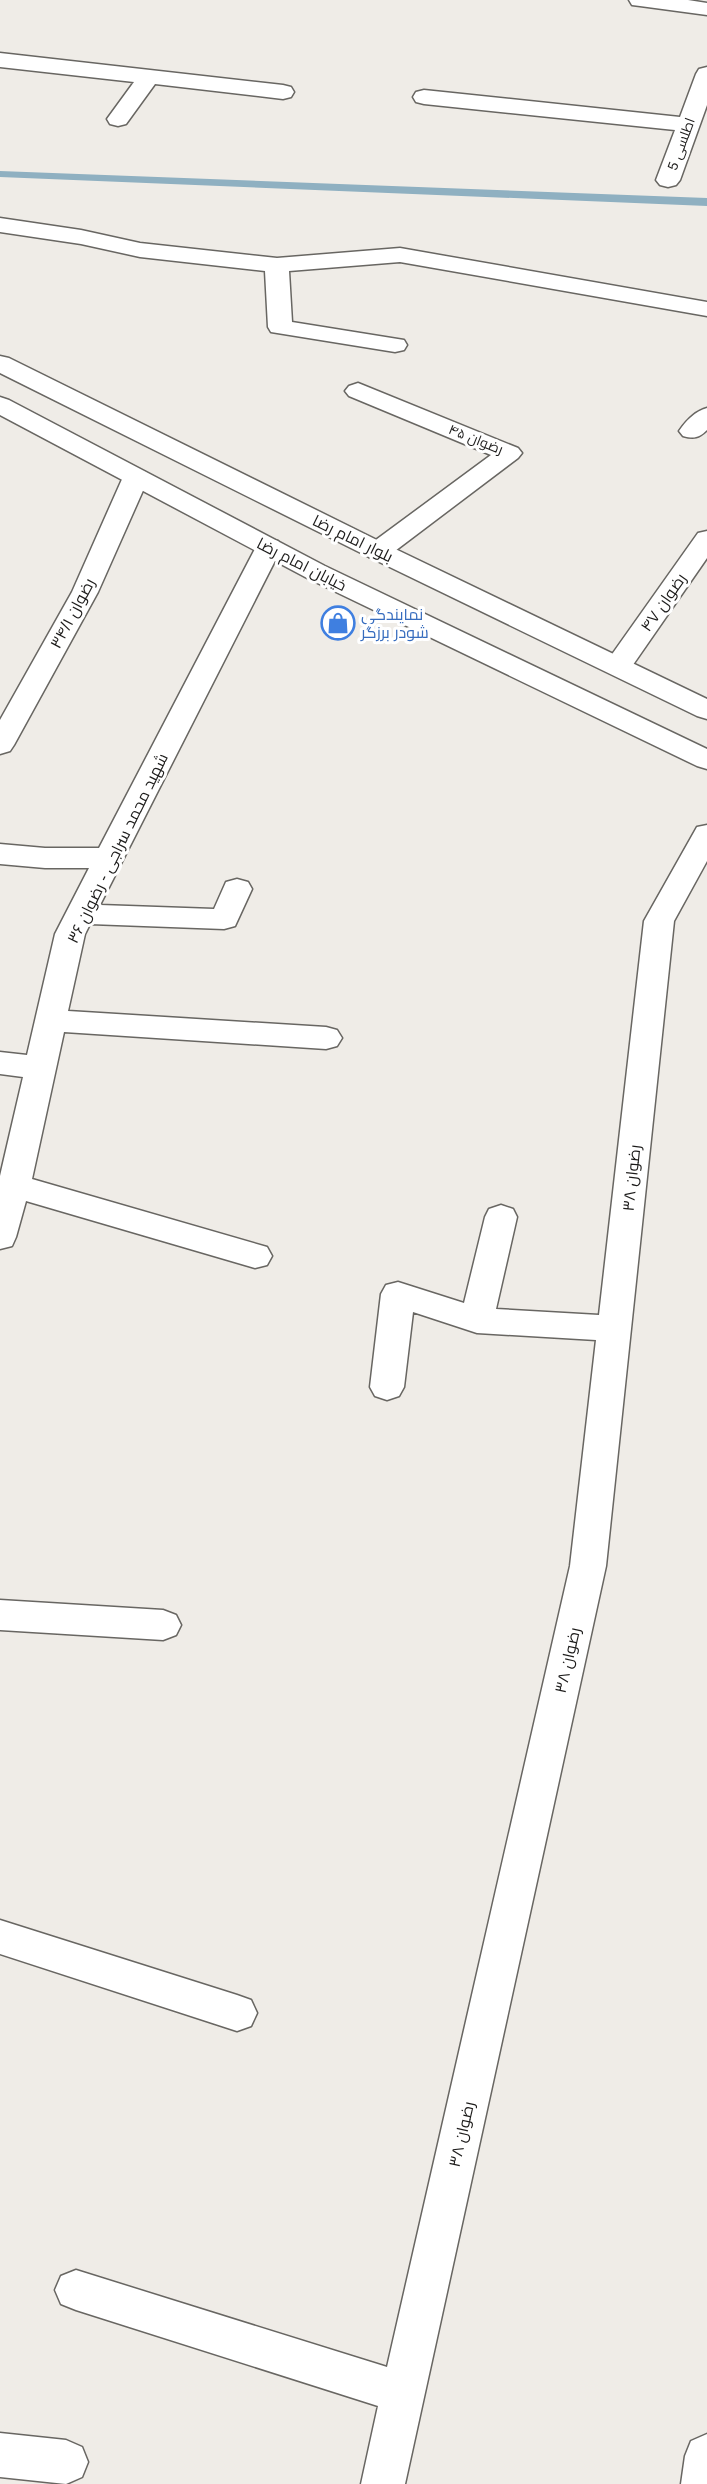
<svg xmlns="http://www.w3.org/2000/svg" width="707" height="2484" font-family="Helvetica,Cairo,sans-serif">
	<style>
		.lines { fill: none; stroke-linecap: round; stroke-linejoin: round }
		.stream { fill: #8fb0c1; fill-rule: evenodd }
		.minor-casing { stroke: #686662; stroke-width: 3 }
		.tertiary-casing { stroke: #686662; stroke-width: 3 }
		.primary-casing { stroke: #686662; stroke-width: 3 }
		.minor { fill: #fff; fill-rule: evenodd }
		.tertiary { fill: #fff; fill-rule: evenodd }
		.primary { fill: #fff; fill-rule: evenodd }
		.labels { text-anchor: middle; stroke-width: 6; stroke-linejoin: round; paint-order: stroke }
		.far-street-label { font-size: 14px; fill: #1c1b1a; stroke: #fff }
		.street-label { font-size: 16px; fill: #1c1b1a; stroke: #fff }
		.shop-label { font-size: 16px; fill: #366cbe; stroke: #fff; text-anchor: start }
	</style>
	<rect width="100%" height="100%" fill="#efece7"/>
	<g class="lines">
		<path class="stream" d="M 0,171 L 707,198 L 707,206 L 0,177 Z"/>
		<defs>
			<path id="minor" d="M 0,53 L 283,85 L 291,87 L 294,92 L 291,97 L 283,99 L 155,84 L 126,124 L 118,126 L 110,124 L 107,119 L 134,82 L 0,67 Z
				M 707,67 L 707,105 L 680,180 L 676,185 L 668,187 L 660,185 L 656,180 L 675,130 L 424,104 L 416,102 L 413,97 L 416,92 L 424,90 L 680,117 L 696,74 L 699,69 Z
				M 0,218 L 81,230 L 140,243 L 277,258 L 400,248 L 707,302 L 707,316 L 400,262 L 289,271 L 292,322 L 404,340 L 407,345 L 404,350 L 395,352 L 271,332 L 268,327 L 265,271 L 140,257 L 81,244 L 0,232 Z
				M 358,383 L 518,448 L 522,453 L 518,458 L 387,557 L 378,559 L 369,557 L 365,551 L 369,545 L 491,455 L 349,396 L 345,391 L 349,386 Z
				M 707,408 L 707,430 C 699,438 694,439 683,436 L 679,431 C 686,421 695,411 707,408 Z
				M 136,469 L 145,472 L 149,477 L 98,592 L 14,745 L 10,751 L 0,754 L 0,720 L 72,592 L 123,477 L 127,472 Z
				M 707,531 L 707,558 L 628,672 L 618,674 L 608,672 L 604,666 L 608,660 L 698,533 Z
				M 269,539 L 278,541 L 282,547 L 100,905 L 214,909 L 226,882 L 237,879 L 248,882 L 252,889 L 235,926 L 224,929 L 90,924 L 85,934 L 68,1011 L 326,1027 L 337,1030 L 342,1038 L 337,1046 L 326,1049 L 64,1032 L 32,1179 L 267,1247 L 272,1256 L 267,1265 L 255,1268 L 26,1201 L 16,1237 L 12,1246 L 0,1249 L 0,1176 L 23,1077 L 0,1074 L 0,1052 L 27,1055 L 55,934 L 89,868 L 45,868 L 0,864 L 0,844 L 45,848 L 99,848 L 256,547 L 260,541 Z
				M 707,825 L 707,861 L 674,921 L 606,1566 L 405,2484 L 361,2484 L 378,2406 L 76,2310 L 61,2304 L 55,2290 L 61,2276 L 76,2270 L 387,2367 L 570,1566 L 596,1340 L 477,1333 L 413,1312 L 404,1387 L 399,1396 L 387,1400 L 375,1396 L 370,1387 L 381,1294 L 386,1285 L 398,1282 L 464,1303 L 485,1217 L 489,1209 L 501,1205 L 513,1209 L 517,1217 L 496,1309 L 599,1315 L 644,921 L 697,827 Z
				M 0,1600 L 163,1610 L 176,1615 L 181,1625 L 176,1635 L 163,1640 L 0,1630 Z
				M 0,1920 L 237,1995 L 251,2000 L 257,2013 L 251,2026 L 237,2031 L 0,1954 Z
				M 0,2433 L 66,2440 L 82,2447 L 88,2462 L 82,2477 L 66,2484 L 0,2477 Z
				M 707,2434 L 707,2484 L 681,2484 L 685,2456 L 691,2441 Z"/>
			<path id="tertiary" d="M 629,0 L 688,0 L 707,3 L 707,15 L 640,6 L 632,5 Z"/>
			<path id="primary" d="M 0,356 L 9,358 L 387,545 L 707,699 L 707,719 L 697,716 L 369,557 L 0,373 Z
				M 0,397 L 9,400 L 325,566 L 707,749 L 707,769 L 697,766 L 307,578 L 0,415 Z"/>
		</defs>
		<use href="#minor" class="minor-casing"/>
		<use href="#tertiary" class="tertiary-casing"/>
		<use href="#primary" class="primary-casing"/>
		<use href="#minor" class="minor"/>
		<use href="#tertiary" class="tertiary"/>
		<use href="#primary" class="primary"/>
	</g>
	<defs>
		<symbol id="shop-ring" viewBox="-11 -11 22 22"><circle r="9.5" fill="#fff" stroke="#3f7fe0" stroke-width="1.5"/><path d="M-5-2.5h2.3a2.7 3.5 0 0 1 5.4 0H5L5.5 6h-11ZM-1.5-2.5h3a1.5 2.3 0 0 0-3 0Z" fill="#3f7fe0"/></symbol>
	</defs>
	<g fill-rule="evenodd">
		<use href="#shop-ring" x="319" y="604" width="38" height="38"/>
	</g>
	<g class="labels">
		<g class="far-street-label">
			<text transform="translate(681 144) rotate(-70)" y="5">اطلسی 5</text>
			<text transform="translate(476 439) rotate(22)" y="5">رضوان ۴۵</text>
		</g>
		<g class="street-label">
			<text transform="translate(353 538) rotate(26)" y="6">بلوار امام رضا</text>
			<text transform="translate(302 564) rotate(27)" y="6">خیابان امام رضا</text>
			<text transform="translate(663 602) rotate(-55)" y="6">رضوان ۴۷</text>
			<text transform="translate(72 613) rotate(-62)" y="6">رضوان ۳۴/۱</text>
			<text transform="translate(117 848) rotate(-64)" y="6">شهید محمد سراجی - رضوان ۳۶</text>
			<text transform="translate(631 1178) rotate(-84)" y="6">رضوان ۳۸</text>
			<text transform="translate(567 1660) rotate(-77)" y="6">رضوان ۳۸</text>
			<text transform="translate(461 2134) rotate(-77)" y="6">رضوان ۳۸</text>
		</g>
		<g class="shop-label">
			<text x="361" y="620">نمایندگی<tspan x="361" dy="18">شودر برزگر</tspan></text>
		</g>
	</g>
</svg>
